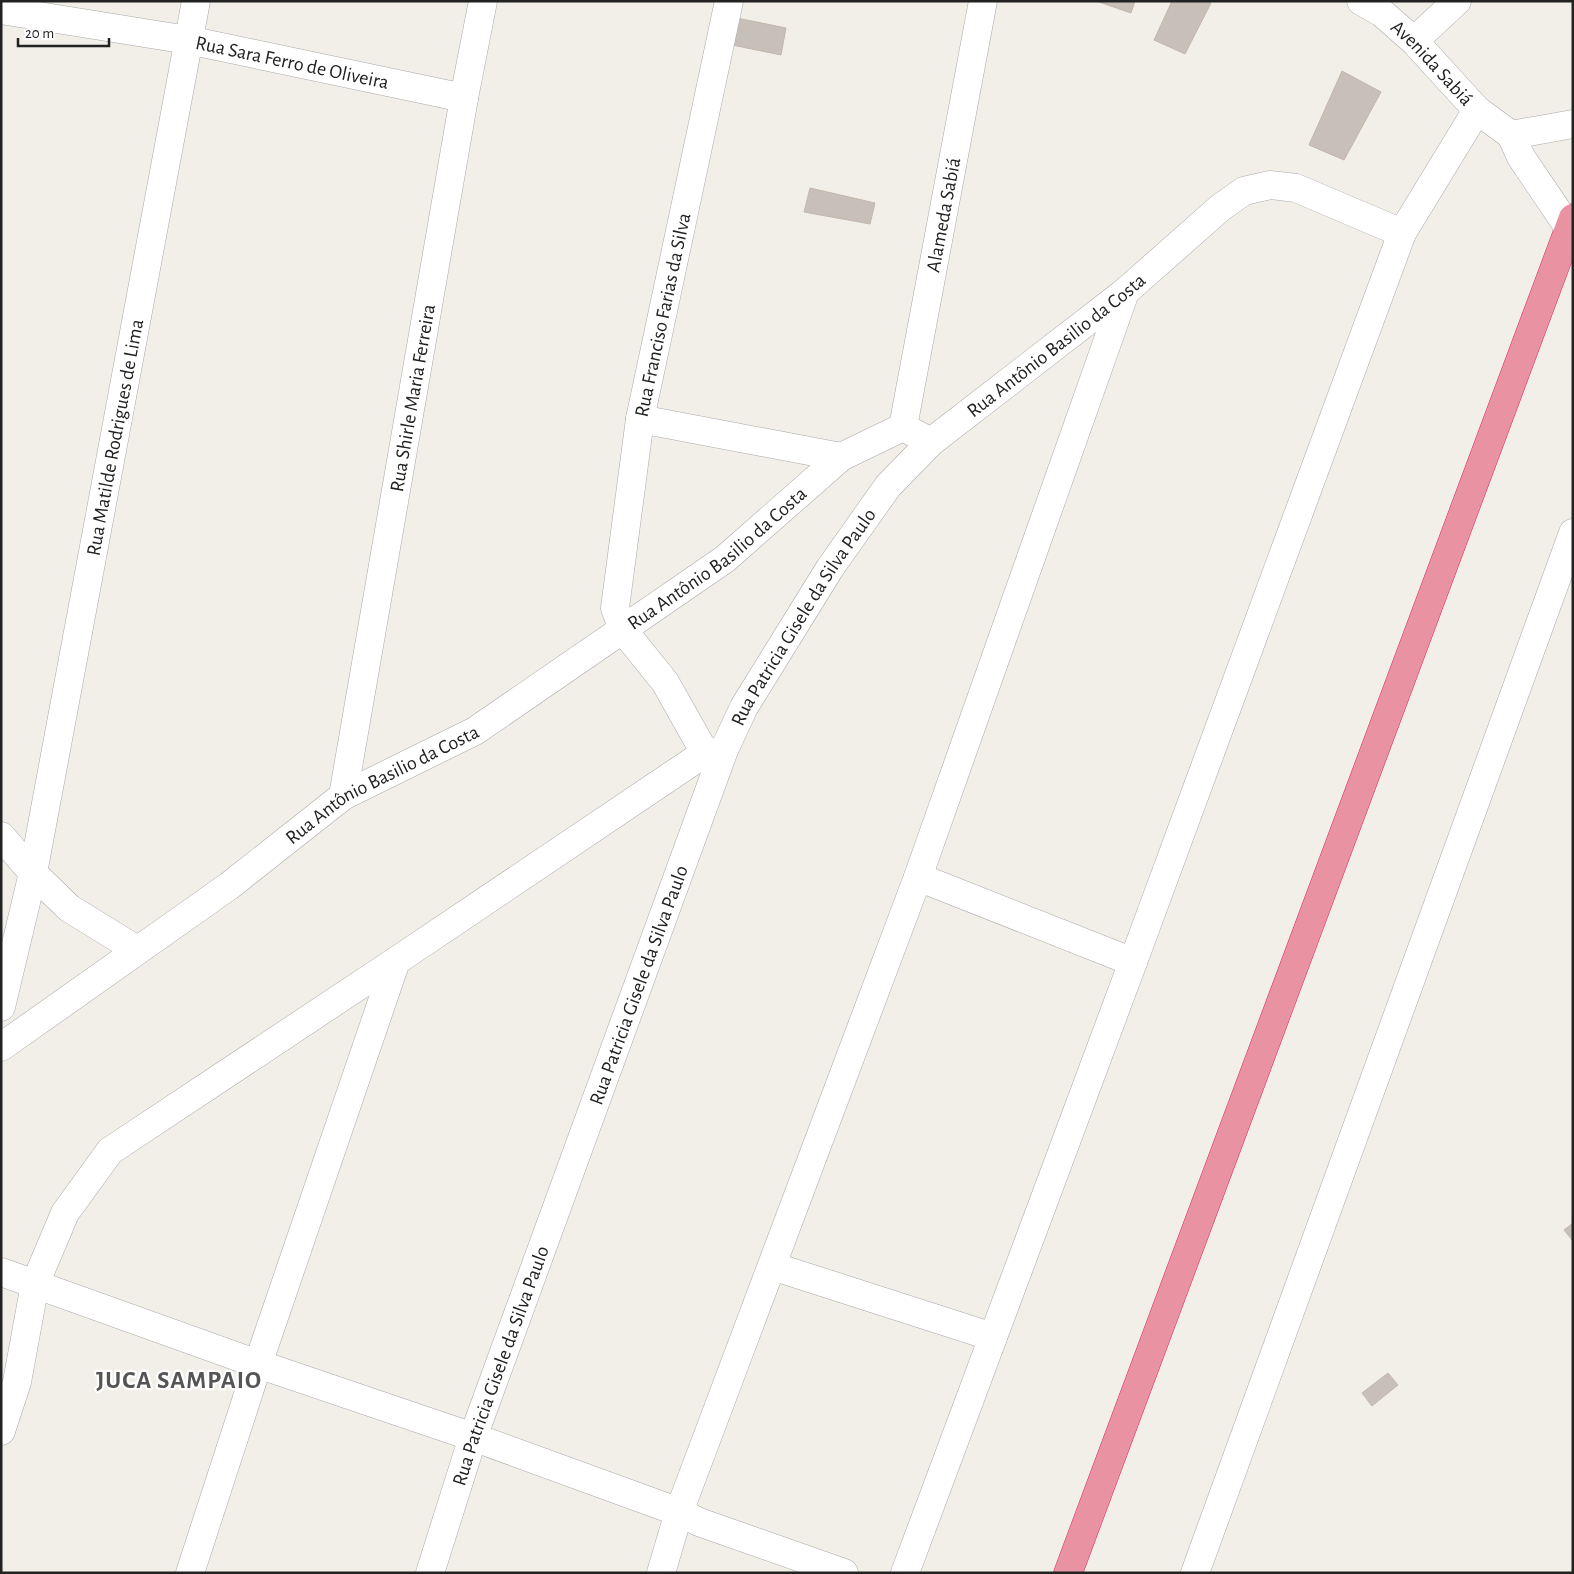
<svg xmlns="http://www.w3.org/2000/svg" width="1574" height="1574" font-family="'Alegreya Sans',sans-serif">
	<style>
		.building { fill: #c7bfb8; stroke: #c4b6ab }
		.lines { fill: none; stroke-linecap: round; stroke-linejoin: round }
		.minor-casing { stroke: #a9a9a9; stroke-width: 29 }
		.highway-casing { stroke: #dc2a67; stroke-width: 29 }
		.minor { stroke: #fff; stroke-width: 28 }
		.highway { stroke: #e892a2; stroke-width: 28 }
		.labels { text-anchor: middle; stroke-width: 4.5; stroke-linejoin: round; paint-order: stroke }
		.street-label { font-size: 20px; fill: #222; stroke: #fff }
		.district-label { font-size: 25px; font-weight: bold; letter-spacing: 1px; fill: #555; stroke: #fff }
	</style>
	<rect width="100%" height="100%" fill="#f2efe9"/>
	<path class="building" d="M 1096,1 L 1135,1 L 1131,13 Z
		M 1172,1 L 1207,1 L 1211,3 L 1185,54 L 1154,40 Z
		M 732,17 L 786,28 L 781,55 L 727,44 Z
		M 1342,71 L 1381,92 L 1344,160 L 1309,145 Z
		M 810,188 L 875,203 L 870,224 L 804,212 Z
		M 1573,1223 L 1573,1241 L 1564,1230 Z
		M 1388,1373 L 1398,1385 L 1372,1406 L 1362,1393 Z"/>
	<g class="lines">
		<defs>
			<g id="minor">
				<path id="s1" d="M 1361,1 L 1382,13 L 1414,41 L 1477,110 L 1511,135 L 1573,124"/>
				<path id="s2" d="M 1,10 L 188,40 L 464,98"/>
				<path d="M 1414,41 L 1457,1"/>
				<path d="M 1511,135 L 1521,157 L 1573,234"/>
				<path d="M 640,419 L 841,457"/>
				<path id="s3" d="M 903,427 L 983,1"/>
				<path id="s4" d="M 705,753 L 665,682 L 623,630 L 615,608 L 640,419 L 729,1"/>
				<path id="s5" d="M 343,796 L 464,98 L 483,1"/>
				<path d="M 1,836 L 33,873 L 69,908 L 137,950"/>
				<path d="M 918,877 L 1133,962"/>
				<path id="s6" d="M 1,1007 L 33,873 L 196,1"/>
				<path id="s7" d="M 1,1047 L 229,886 L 343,796 L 475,731 L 725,559 L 841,457 L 903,427 L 931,442"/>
				<path d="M 772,1266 L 993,1337"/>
				<path d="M 1,1272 L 258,1364 L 473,1437 L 679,1512 L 699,1522 L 844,1573"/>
				<path d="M 1,1431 L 17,1382 L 35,1284 L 65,1213 L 110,1151 L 396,961 L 705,753 L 724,750"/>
				<path d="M 190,1573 L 258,1364 L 396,961"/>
				<path id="s8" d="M 430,1573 L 473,1437 L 724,750 L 744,707 L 830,568 L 888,486 L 931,442 L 1125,292 L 1220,208 L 1244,191 L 1270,185 L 1296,188 L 1402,233"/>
				<path d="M 661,1573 L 679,1512 L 918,877 L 1125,292"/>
				<path d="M 905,1573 L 1133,962 L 1402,233 L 1477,110"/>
				<path d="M 1195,1573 L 1573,533"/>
			</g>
			<path id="highway" d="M 1068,1573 L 1573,218"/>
		</defs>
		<use href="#minor" class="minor-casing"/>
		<use href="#highway" class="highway-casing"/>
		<use href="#minor" class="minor"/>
		<use href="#highway" class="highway"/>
	</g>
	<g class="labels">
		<g class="street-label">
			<text dy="7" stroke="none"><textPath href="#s2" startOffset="296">Rua Sara Ferro de Oliveira</textPath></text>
			<text dy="7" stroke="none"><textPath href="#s1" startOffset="95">Avenida Sabiá</textPath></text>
			<text dy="7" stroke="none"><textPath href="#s3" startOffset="216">Alameda Sabiá</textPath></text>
			<text dy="7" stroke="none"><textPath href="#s4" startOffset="469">Rua Franciso Farias da Silva</textPath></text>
			<text dy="7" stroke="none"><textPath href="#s8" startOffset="1405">Rua Antônio Basilio da Costa</textPath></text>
			<text dy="7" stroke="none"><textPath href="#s5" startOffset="404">Rua Shirle Maria Ferreira</textPath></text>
			<text dy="7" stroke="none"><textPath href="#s6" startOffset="581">Rua Matilde Rodrigues de Lima</textPath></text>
			<text dy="7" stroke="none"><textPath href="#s7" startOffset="869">Rua Antônio Basilio da Costa</textPath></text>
			<text dy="7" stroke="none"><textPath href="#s8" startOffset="1029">Rua Patricia Gisele da Silva Paulo</textPath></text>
			<text dy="7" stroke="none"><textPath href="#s7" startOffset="464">Rua Antônio Basilio da Costa</textPath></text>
			<text dy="7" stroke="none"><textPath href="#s8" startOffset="624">Rua Patricia Gisele da Silva Paulo</textPath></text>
			<text dy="7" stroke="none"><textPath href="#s8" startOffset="219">Rua Patricia Gisele da Silva Paulo</textPath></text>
		</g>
		<g class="district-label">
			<text x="179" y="1388">JUCA SAMPAIO</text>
		</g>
	</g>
	<rect width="1574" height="1574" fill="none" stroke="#222222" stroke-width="5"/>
	<path d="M18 38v8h91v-8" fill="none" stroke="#222222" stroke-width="2.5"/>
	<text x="25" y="38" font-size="15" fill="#222222" stroke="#ffffff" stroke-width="4" paint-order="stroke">20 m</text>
</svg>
